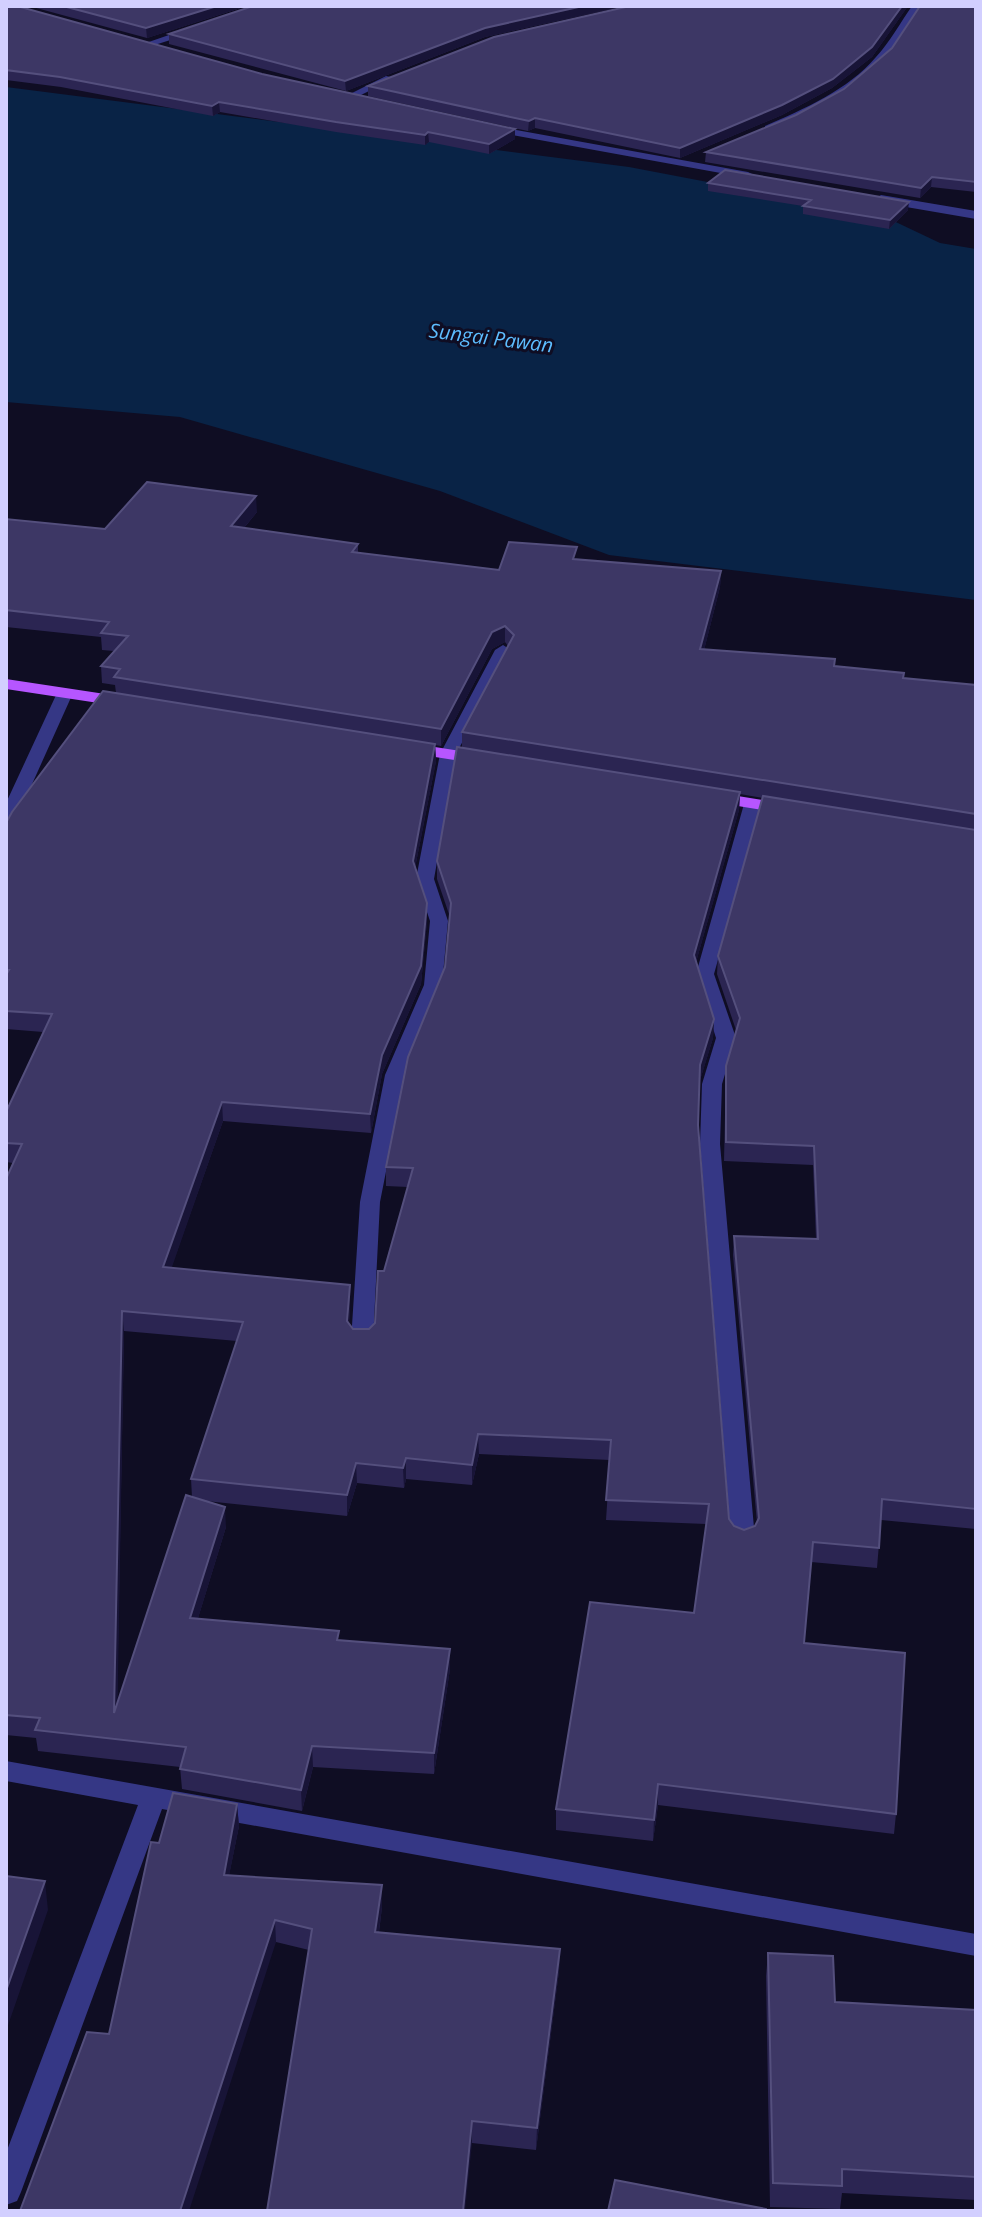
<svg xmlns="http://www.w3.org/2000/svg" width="982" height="2217" font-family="'Open Sans',sans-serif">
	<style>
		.water { fill: #092346 }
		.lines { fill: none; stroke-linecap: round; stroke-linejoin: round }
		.minor { fill: #353785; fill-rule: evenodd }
		.major { fill: #b656ff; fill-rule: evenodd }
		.wall { fill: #2b2552; fill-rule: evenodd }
		.shaded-wall { fill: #181437 }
		.building { fill: #3d3765; stroke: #544f7d; stroke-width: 2 }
		.labels { text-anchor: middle; stroke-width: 6; stroke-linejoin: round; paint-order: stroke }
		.far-water-label { font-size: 20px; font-style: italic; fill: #5dbdff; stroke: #0f0d23 }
	</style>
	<rect width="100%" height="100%" fill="#0f0d23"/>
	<path class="water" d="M 6,87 L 629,167 L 881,215 L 940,243 L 976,249 L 976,600 L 609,555 L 440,491 L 180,417 L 6,402 Z"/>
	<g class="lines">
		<path class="minor" d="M 912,6 L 922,6 C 883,62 869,84 805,115 C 793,121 778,131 765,130 L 765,126 C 804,109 848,90 876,57 C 890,42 900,23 912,6 Z
			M 195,26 L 200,29 L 199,31 L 145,48 L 140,45 Z
			M 386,76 L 395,78 L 351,100 L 342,98 Z
			M 488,125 L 748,172 L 754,175 L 748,178 L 484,130 L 482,128 Z
			M 881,195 L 976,211 L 976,219 L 877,202 L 875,199 Z
			M 503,645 L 511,650 L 456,754 L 434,879 L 448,921 L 442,985 L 405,1075 L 380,1202 L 373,1341 L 370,1346 L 354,1346 L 351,1341 L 360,1202 L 385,1075 L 424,985 L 430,921 L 416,879 L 440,754 L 495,650 Z
			M 65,688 L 73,693 L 15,822 L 6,827 L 6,803 L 57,693 Z
			M 753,799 L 762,804 L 714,974 L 736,1038 L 722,1084 L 720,1144 L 755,1539 L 751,1545 L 743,1547 L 735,1545 L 731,1539 L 700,1144 L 702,1084 L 716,1038 L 696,974 L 744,804 Z
			M 6,1761 L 976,1934 L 976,1956 L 162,1809 L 21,2192 L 17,2201 L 6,2205 L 6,2153 L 138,1805 L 6,1781 Z"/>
		<path class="major" d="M 6,679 L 125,697 L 133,702 L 125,707 L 6,689 Z
			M 409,743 L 480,754 L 488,759 L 480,764 L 403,752 L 401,748 Z
			M 713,792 L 788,804 L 797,809 L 788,814 L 707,801 L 704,797 L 707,793 Z"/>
	</g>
	<path class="wall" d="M 6,6 L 262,74 L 515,139 L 489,154 L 429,142 L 425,145 L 336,132 L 220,112 L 213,116 L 61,87 L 6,80 Z
		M 29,6 L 247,6 L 147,38 Z
		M 253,6 L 624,6 L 485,37 L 346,91 L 169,44 L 169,34 Z
		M 630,6 L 908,6 L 872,57 L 832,88 L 782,115 L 680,158 L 535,128 L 528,131 L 368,96 L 368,86 Z
		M 976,6 L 976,192 L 931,187 L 920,198 L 705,162 L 706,152 L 796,115 L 844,89 L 892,48 Z
		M 708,183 L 908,210 L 889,229 L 803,214 L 803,206 L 708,191 Z
		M 257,512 L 244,528 L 358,544 L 358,553 L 499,570 L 577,560 L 721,571 L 720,587 L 704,650 L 835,666 L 904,678 L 976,685 L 976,1529 L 881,1520 L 877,1568 L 811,1562 L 804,1643 L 896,1814 L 894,1834 L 658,1805 L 653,1841 L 556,1830 L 556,1809 L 694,1613 L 706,1524 L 606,1520 L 610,1460 L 479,1454 L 472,1485 L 406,1479 L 404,1488 L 357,1483 L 347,1516 L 206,1501 L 226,1527 L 198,1618 L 339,1641 L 450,1669 L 434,1774 L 313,1767 L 302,1811 L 182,1789 L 180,1767 L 38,1751 L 36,1738 L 6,1735 L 6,1179 L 13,1163 L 6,1162 L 6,1112 L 43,1032 L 6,1029 L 6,823 L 116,693 L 115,685 L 102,683 L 101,666 L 114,651 L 102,650 L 101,637 L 6,627 L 6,519 L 105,529 ZM 505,642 L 508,646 L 462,732 L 462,748 L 437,861 L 437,879 L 450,917 L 445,967 L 386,1167 L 386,1186 L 408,1187 L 384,1271 L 375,1323 L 369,1329 L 353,1329 L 349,1324 L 350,1305 L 171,1268 L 223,1121 L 371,1133 L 382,1074 L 421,984 L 427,921 L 415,868 L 436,761 L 435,745 L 441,746 L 492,649 ZM 740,794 L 763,798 L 718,956 L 717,974 L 736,1030 L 726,1066 L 724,1161 L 813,1165 L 816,1239 L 734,1236 L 733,1255 L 757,1523 L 755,1526 L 744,1530 L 734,1526 L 729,1519 L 698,1125 L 699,1083 L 713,1038 L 714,1019 L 696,962 L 739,810 ZM 124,1331 L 237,1341 L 191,1479 L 192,1497 L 117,1704 Z
		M 237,1804 L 239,1826 L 229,1875 L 382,1885 L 382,1907 L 379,1932 L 560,1949 L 559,1971 L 536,2150 L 472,2143 L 309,1950 L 276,1942 L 109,2034 L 159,1843 Z
		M 768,1953 L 835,2002 L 976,2010 L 976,2200 L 842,2193 L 840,2209 L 770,2207 L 766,1976 Z"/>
	<path class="shaded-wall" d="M 217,6 L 247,6 L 147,38 L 146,28 Z
		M 583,6 L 624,6 L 485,37 L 346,91 L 345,81 L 485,28 Z
		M 902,6 L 908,6 L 872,57 L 832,88 L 782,115 L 680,158 L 680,148 Z
		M 219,102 L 220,112 L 213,116 L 212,106 Z
		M 535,118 L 535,128 L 528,131 L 529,121 Z
		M 515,129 L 515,139 L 489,154 L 489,144 Z
		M 428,132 L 429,142 L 425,145 L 425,135 Z
		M 932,177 L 931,187 L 920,198 L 921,188 Z
		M 909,202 L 908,210 L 889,229 L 890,220 Z
		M 256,496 L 257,512 L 232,542 L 231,526 Z
		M 721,571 L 720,587 L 700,666 L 700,649 Z
		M 505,626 L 505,642 L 492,649 L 441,746 L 441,729 L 492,632 Z
		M 435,744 L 436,761 L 413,878 L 413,861 Z
		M 740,792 L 739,810 L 693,973 L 694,955 Z
		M 427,903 L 427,921 L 421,984 L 382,1074 L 371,1133 L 370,1114 L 382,1055 Z
		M 714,1019 L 713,1038 L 699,1084 L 700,1065 Z
		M 222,1102 L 223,1121 L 165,1287 L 163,1267 Z
		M 350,1285 L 350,1305 L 348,1341 L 347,1321 Z
		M 122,1311 L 124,1331 L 117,1733 L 114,1713 Z
		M 478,1434 L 479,1454 L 472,1485 L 472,1465 Z
		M 406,1458 L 406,1479 L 404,1488 L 403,1468 Z
		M 356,1463 L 357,1483 L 347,1516 L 347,1495 Z
		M 225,1507 L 226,1527 L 192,1638 L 190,1618 Z
		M 450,1649 L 450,1669 L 434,1774 L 434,1753 Z
		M 312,1746 L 313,1767 L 302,1811 L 301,1790 Z
		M 658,1784 L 658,1805 L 653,1841 L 654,1820 Z
		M 237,1804 L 239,1826 L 225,1896 L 224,1875 Z
		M 45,1881 L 48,1910 L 6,2031 L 6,1991 Z
		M 382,1885 L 382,1907 L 376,1953 L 375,1932 Z
		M 275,1920 L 276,1942 L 189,2211 L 180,2211 Z
		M 560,1949 L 559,1971 L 536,2150 L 537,2128 Z
		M 472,2121 L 472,2143 L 465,2211 L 463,2211 Z"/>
	<path class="building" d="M 6,6 L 17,6 L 262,74 L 515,129 L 489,144 L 428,132 L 425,135 L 336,122 L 219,102 L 212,106 L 60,77 L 6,70 Z
		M 63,6 L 217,6 L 146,28 Z
		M 253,6 L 583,6 L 485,28 L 345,81 L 169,34 Z
		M 630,6 L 902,6 L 872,47 L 833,79 L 782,105 L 680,148 L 535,118 L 529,121 L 368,86 L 494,37 Z
		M 920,6 L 976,6 L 976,182 L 932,177 L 921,188 L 706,152 L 796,115 L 844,89 L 892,48 Z
		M 725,170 L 909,202 L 890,220 L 803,206 L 811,200 L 708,183 Z
		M 147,482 L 256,496 L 231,526 L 358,544 L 352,552 L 499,570 L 509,542 L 577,547 L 573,559 L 721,571 L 700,649 L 835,659 L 834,666 L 904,673 L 903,678 L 976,685 L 976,814 L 462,732 L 514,635 L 505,626 L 492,632 L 441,729 L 114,677 L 120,669 L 101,666 L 128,636 L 101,633 L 109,622 L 6,610 L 6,519 L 105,529 Z
		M 103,691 L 435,744 L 413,861 L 427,903 L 421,966 L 382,1055 L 370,1114 L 222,1102 L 163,1267 L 350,1285 L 347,1321 L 353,1329 L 369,1329 L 375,1323 L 378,1271 L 384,1271 L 413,1168 L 386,1167 L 408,1057 L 445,967 L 451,903 L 437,861 L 457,747 L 740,792 L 694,955 L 714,1019 L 700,1065 L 698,1125 L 729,1519 L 734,1526 L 744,1530 L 755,1526 L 759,1518 L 734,1236 L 818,1239 L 814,1146 L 726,1142 L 726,1066 L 740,1018 L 718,956 L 763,796 L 976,830 L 976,1509 L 882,1499 L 879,1548 L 813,1542 L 804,1643 L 905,1653 L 896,1814 L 658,1784 L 654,1820 L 556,1809 L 590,1602 L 694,1613 L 709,1504 L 606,1500 L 611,1440 L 478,1434 L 472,1465 L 406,1458 L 403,1468 L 356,1463 L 347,1495 L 191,1479 L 243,1322 L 122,1311 L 114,1713 L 186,1495 L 225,1507 L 190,1618 L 339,1631 L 337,1640 L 450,1649 L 434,1753 L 312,1746 L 301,1790 L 180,1769 L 186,1747 L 35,1730 L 40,1718 L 6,1715 L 6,1179 L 22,1144 L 6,1143 L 6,1112 L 52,1014 L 6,1011 L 6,975 L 9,970 L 6,970 L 6,823 L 12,812 Z
		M 173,1793 L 237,1804 L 224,1875 L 382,1885 L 375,1932 L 560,1949 L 537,2128 L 472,2121 L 463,2211 L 267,2211 L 312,1929 L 275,1920 L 180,2211 L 20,2211 L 87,2032 L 109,2034 L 151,1842 L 159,1843 Z
		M 6,1876 L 45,1881 L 6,1991 Z
		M 768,1953 L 833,1956 L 835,2002 L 976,2010 L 976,2177 L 842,2169 L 842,2186 L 773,2183 Z
		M 615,2180 L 766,2209 L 766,2211 L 608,2211 Z"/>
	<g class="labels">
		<g class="far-water-label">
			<text transform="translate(491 338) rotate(7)" y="7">Sungai Pawan</text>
		</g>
	</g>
	<rect width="982" height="2217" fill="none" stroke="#d2cfff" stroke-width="16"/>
</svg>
